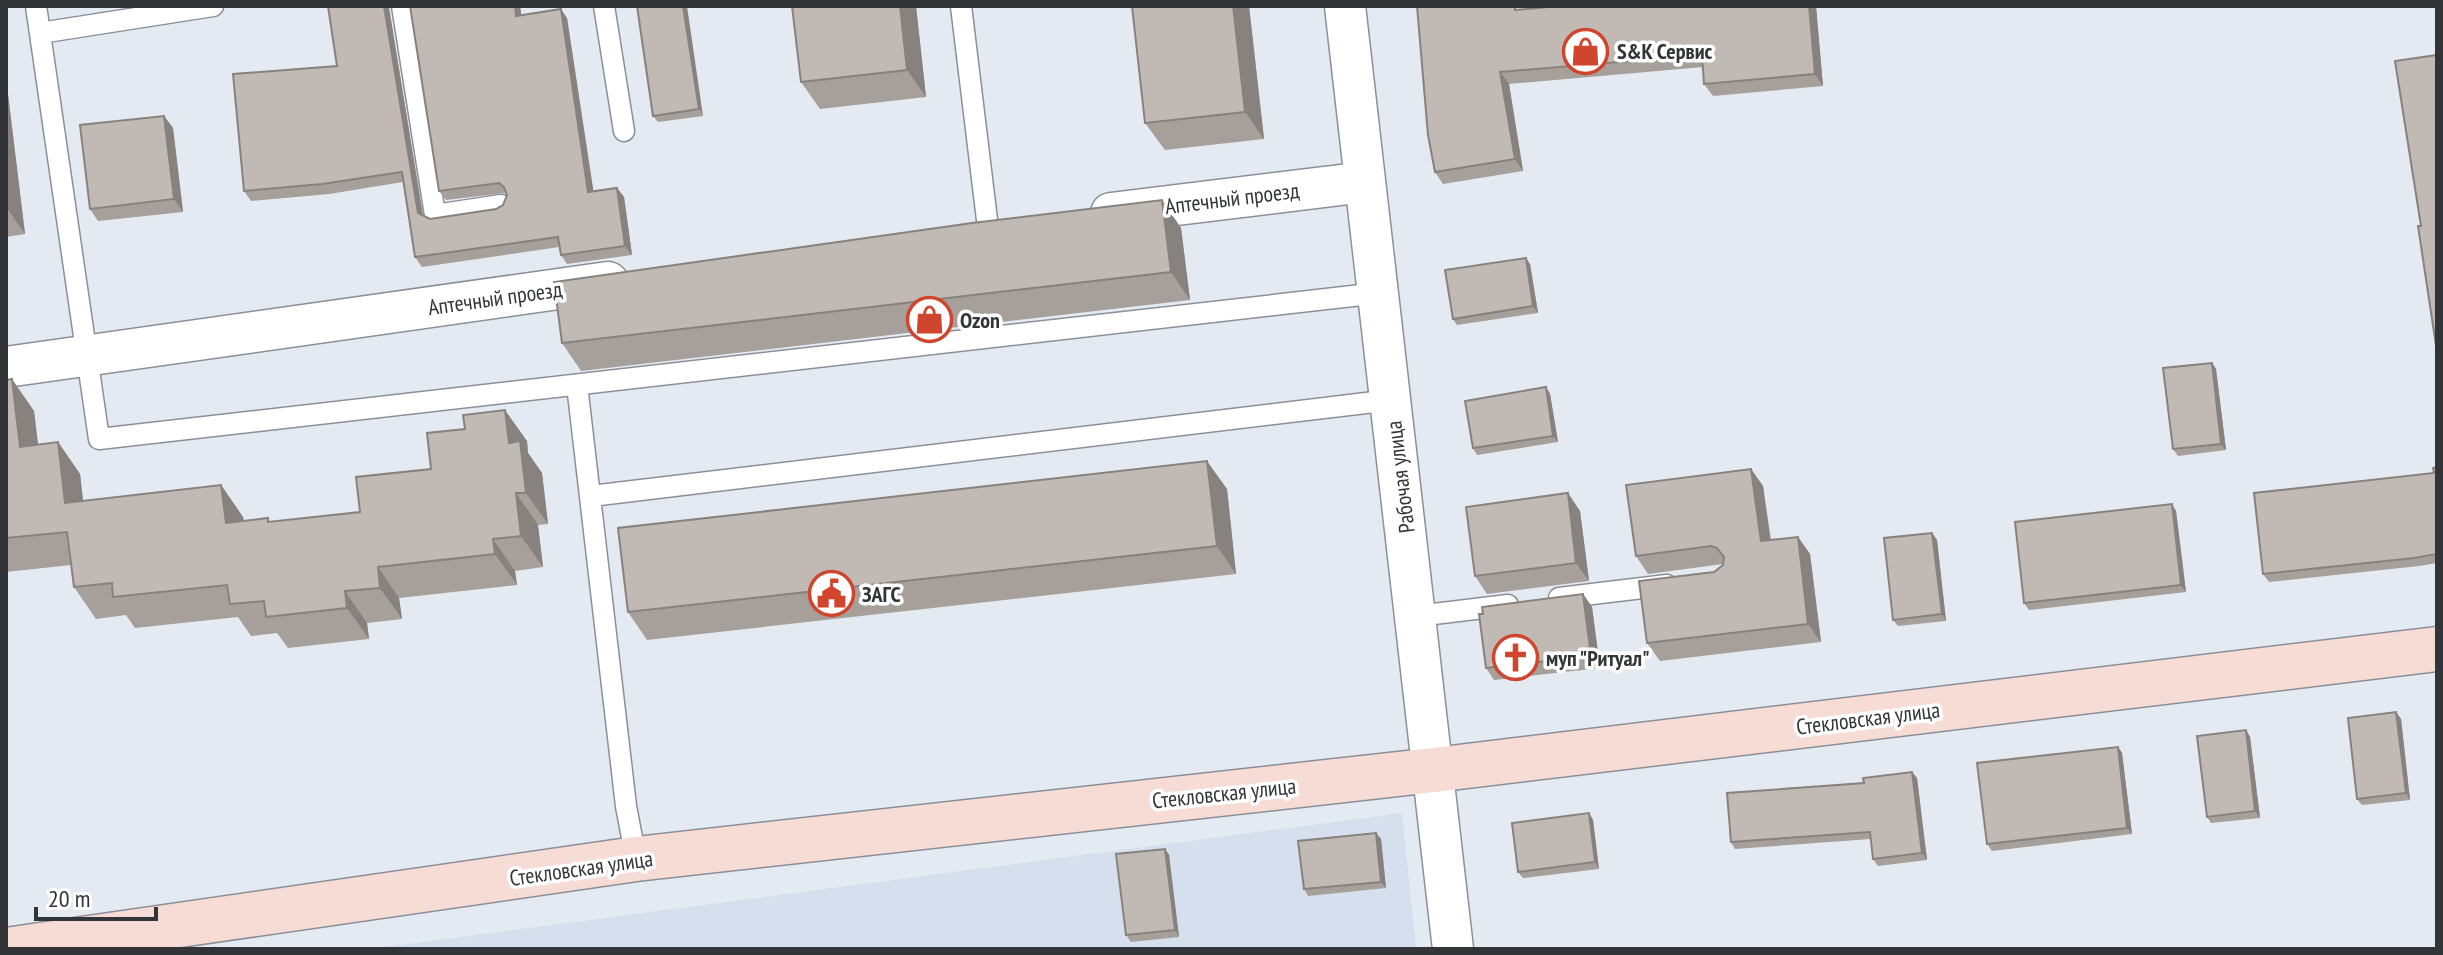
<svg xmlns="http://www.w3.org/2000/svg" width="2443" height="955" font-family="'PT Sans Narrow',sans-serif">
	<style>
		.built { fill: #d5dfed }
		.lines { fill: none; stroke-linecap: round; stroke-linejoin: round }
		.lane-casing { stroke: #8b9098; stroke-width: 23 }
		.street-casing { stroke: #8b9098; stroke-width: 43 }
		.secondary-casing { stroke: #8b9098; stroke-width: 47 }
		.lane { stroke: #fff; stroke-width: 20 }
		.street { stroke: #fff; stroke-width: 40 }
		.secondary { stroke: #f7dbd5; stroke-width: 44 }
		.wall { fill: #a69f9a }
		.shaded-wall { fill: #87827d }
		.building { fill: #c1b9b3; stroke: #87827d; stroke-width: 2 }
		.labels { text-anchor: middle; stroke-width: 7; stroke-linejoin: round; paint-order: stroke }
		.poi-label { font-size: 22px; font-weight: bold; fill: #323438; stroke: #fff; text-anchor: start }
		.street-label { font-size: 22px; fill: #323438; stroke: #fff }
	</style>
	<rect width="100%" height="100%" fill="#e4eaf2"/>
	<path class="built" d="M 1402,813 L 1416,949 L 369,949 Z"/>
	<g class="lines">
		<defs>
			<path id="lane" d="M 36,6 L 99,439 L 1379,293
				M 402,6 L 435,215 L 501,205
				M 604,6 L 624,131
				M 961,6 L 988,228
				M 40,33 L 213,6
				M 577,385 L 626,806 L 636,859
				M 591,496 L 1391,400
				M 1559,598 L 1667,585
				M 1417,616 L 1508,605"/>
			<path id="street" d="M 1345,6 L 1453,949
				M 1111,213 L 1365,182
				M 6,367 L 608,282"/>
			<path id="secondary" d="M 13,949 L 636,859 L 1434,770 L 2437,649"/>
		</defs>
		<use href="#lane" class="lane-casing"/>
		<use href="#street" class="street-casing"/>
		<use href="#secondary" class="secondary-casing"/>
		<use href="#lane" class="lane"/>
		<use href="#street" class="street"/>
		<use href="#secondary" class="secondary"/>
	</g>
	<path class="wall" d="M 410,6 L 520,6 L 521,15 L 567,18 L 593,191 L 617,188 L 624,197 L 632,255 L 567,264 L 561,255 L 559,247 L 422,267 L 415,257 L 403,182 L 329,194 L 251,201 L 244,191 L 337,66 L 389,8 L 423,216 L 430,219 L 496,209 L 503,205 L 507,195 L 505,193 L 446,200 L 439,191 Z
		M 637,6 L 703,116 L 658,122 L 653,116 Z
		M 916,6 L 926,97 L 820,109 L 801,82 Z
		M 1249,6 L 1264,139 L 1165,150 L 1145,123 Z
		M 1816,6 L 1823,86 L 1713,96 L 1704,84 L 1703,67 L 1509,84 L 1523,171 L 1443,184 L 1435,172 L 1522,9 Z
		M 6,78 L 25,234 L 6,237 Z
		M 164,116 L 173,128 L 183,212 L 98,221 L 90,209 Z
		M 1162,200 L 1181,228 L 1190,300 L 581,371 L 562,343 Z
		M 1530,264 L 1538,313 L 1457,325 L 1453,319 Z
		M 2212,363 L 2216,369 L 2226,450 L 2178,456 L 2173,449 Z
		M 6,380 L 34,411 L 38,445 L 58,442 L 80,474 L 83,501 L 221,485 L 243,517 L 244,521 L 270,522 L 360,512 L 431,469 L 527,441 L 528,453 L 542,473 L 548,524 L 538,525 L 543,567 L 515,571 L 517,585 L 399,598 L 402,619 L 367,623 L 369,639 L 288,648 L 277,633 L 251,636 L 238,617 L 135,628 L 126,615 L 96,619 L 74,587 L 71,565 L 6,572 Z
		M 1546,387 L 1550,394 L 1558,442 L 1477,455 L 1473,448 Z
		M 2437,467 L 2437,563 L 2419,566 L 2269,582 L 2263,574 L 2434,473 Z
		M 1751,469 L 1763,486 L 1771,540 L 1798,537 L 1810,554 L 1821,642 L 1660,661 L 1647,643 L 1714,572 L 1723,564 L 1648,574 L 1636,556 Z
		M 1227,489 L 1236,574 L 647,640 L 628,612 Z
		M 1580,511 L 1589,581 L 1487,594 L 1475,576 Z
		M 2176,511 L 2186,592 L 2029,610 L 2024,603 Z
		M 1932,533 L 1937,540 L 1946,621 L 1898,626 L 1893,620 Z
		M 1583,594 L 1592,607 L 1600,668 L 1494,680 L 1486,668 Z
		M 2396,712 L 2401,719 L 2410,800 L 2362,805 L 2357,799 Z
		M 2246,730 L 2250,737 L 2260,818 L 2211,823 L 2207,817 Z
		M 2118,747 L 2122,753 L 2132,834 L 1992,851 L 1987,844 Z
		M 1912,772 L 1917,778 L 1927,860 L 1878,866 L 1873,859 L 1871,839 L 1735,849 L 1731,842 L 1864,783 Z
		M 1589,813 L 1593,820 L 1599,869 L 1523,878 L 1518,872 Z
		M 1376,833 L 1381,839 L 1386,888 L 1308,896 L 1304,889 Z
		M 1165,849 L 1169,855 L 1179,937 L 1131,942 L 1126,935 Z"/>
	<path class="shaded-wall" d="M 384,6 L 390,6 L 389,8 L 424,222 L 418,213 Z
		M 515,6 L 520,6 L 523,25 L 516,16 Z
		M 683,6 L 687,6 L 703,116 L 699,109 Z
		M 900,6 L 916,6 L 926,97 L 907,70 Z
		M 1233,6 L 1249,6 L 1264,139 L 1245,112 Z
		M 1809,6 L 1816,6 L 1823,86 L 1815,74 Z
		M 561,9 L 567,18 L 595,201 L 588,192 Z
		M 1500,72 L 1509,84 L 1523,171 L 1515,159 Z
		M 6,78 L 25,234 L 6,207 Z
		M 164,116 L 173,128 L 183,212 L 174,199 Z
		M 617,188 L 624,197 L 632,255 L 625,246 Z
		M 1162,200 L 1181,228 L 1190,300 L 1171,272 Z
		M 1526,258 L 1530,264 L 1538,313 L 1533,306 Z
		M 2212,363 L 2216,369 L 2226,450 L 2221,444 Z
		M 12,379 L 34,411 L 42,478 L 20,447 Z
		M 1546,387 L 1550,394 L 1558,442 L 1553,436 Z
		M 505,410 L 527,441 L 528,453 L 542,473 L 548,524 L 526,493 L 509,443 Z
		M 58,442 L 80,474 L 87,535 L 65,503 Z
		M 1207,461 L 1227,489 L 1236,574 L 1217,546 Z
		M 1751,469 L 1763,486 L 1773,559 L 1761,541 Z
		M 221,485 L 243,517 L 247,554 L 226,523 Z
		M 516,493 L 538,525 L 543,567 L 521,536 Z
		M 1568,493 L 1580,511 L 1589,581 L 1576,563 Z
		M 2172,504 L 2176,511 L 2186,592 L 2181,585 Z
		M 1932,533 L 1937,540 L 1946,621 L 1942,614 Z
		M 1798,537 L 1810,554 L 1821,642 L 1808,624 Z
		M 493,539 L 515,571 L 517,585 L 495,554 Z
		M 378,567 L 399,598 L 402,619 L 380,588 Z
		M 345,591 L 367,623 L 369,639 L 347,608 Z
		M 1583,594 L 1592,607 L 1600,668 L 1591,656 Z
		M 2396,712 L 2401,719 L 2410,800 L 2406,793 Z
		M 2246,730 L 2250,737 L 2260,818 L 2255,811 Z
		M 2118,747 L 2122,753 L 2132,834 L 2127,828 Z
		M 1912,772 L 1917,778 L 1927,860 L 1922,853 Z
		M 1589,813 L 1593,820 L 1599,869 L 1595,862 Z
		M 1376,833 L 1381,839 L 1386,888 L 1381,882 Z
		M 1165,849 L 1169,855 L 1179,937 L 1175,930 Z"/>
	<path class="building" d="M 328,6 L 384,6 L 418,213 L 430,219 L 496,209 L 503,205 L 507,195 L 504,187 L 499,183 L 439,191 L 410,6 L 515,6 L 516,16 L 561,9 L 588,192 L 617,188 L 625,246 L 561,255 L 558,237 L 415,257 L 402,172 L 322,184 L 244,191 L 233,74 L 337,66 Z
		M 637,6 L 683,6 L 699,109 L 653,116 Z
		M 792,6 L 900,6 L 907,70 L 801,82 Z
		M 1132,6 L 1233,6 L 1245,112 L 1145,123 Z
		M 1417,6 L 1515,6 L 1515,10 L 1559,6 L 1809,6 L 1815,74 L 1704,84 L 1702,55 L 1500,72 L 1515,159 L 1435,172 L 1428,135 Z
		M 2437,55 L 2437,352 L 2418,226 L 2421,226 L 2395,61 Z
		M 164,116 L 174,199 L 90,209 L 80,125 Z
		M 1162,200 L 1171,272 L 562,343 L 554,282 L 972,223 Z
		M 1526,258 L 1533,306 L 1453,319 L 1445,270 Z
		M 2212,363 L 2221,444 L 2173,449 L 2163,368 Z
		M 12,379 L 20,447 L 58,442 L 65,503 L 221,485 L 226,523 L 268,518 L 268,522 L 360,512 L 356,477 L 431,469 L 427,433 L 465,429 L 463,415 L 505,410 L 509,443 L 520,441 L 526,493 L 516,493 L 521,536 L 493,539 L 495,554 L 378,567 L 380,588 L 345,591 L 347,608 L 266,617 L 264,601 L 230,604 L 227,585 L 113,597 L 112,583 L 74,587 L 67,532 L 6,538 L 6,380 Z
		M 1546,387 L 1553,436 L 1473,448 L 1465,401 Z
		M 1207,461 L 1217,546 L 628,612 L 618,528 Z
		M 2437,467 L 2437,554 L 2414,558 L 2263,574 L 2254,493 L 2434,473 L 2433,468 Z
		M 1751,469 L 1761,541 L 1798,537 L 1808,624 L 1647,643 L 1639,581 L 1714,572 L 1723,565 L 1724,557 L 1717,548 L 1711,546 L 1636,556 L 1626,485 Z
		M 1568,493 L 1576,563 L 1475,576 L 1466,507 Z
		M 2172,504 L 2181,585 L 2024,603 L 2015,522 Z
		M 1932,533 L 1942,614 L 1893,620 L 1884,538 Z
		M 1583,594 L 1591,656 L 1486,668 L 1479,614 L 1483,614 L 1482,607 Z
		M 2396,712 L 2406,793 L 2357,799 L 2348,718 Z
		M 2246,730 L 2255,811 L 2207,817 L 2197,736 Z
		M 2118,747 L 2127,828 L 1987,844 L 1977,763 Z
		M 1912,772 L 1922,853 L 1873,859 L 1870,832 L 1731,842 L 1727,793 L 1864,783 L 1863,778 Z
		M 1589,813 L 1595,862 L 1518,872 L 1512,823 Z
		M 1376,833 L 1381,882 L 1304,889 L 1298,841 Z
		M 1165,849 L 1175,930 L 1126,935 L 1116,854 Z"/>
	<defs>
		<symbol id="shop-ring" viewBox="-11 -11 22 22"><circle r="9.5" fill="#fff" stroke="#d0452d" stroke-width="1.5"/><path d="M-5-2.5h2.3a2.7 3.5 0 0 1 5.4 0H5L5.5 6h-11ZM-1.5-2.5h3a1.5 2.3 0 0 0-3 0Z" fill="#d0452d"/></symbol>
		<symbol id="civic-ring" viewBox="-11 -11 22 22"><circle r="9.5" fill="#fff" stroke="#d0452d" stroke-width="1.5"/><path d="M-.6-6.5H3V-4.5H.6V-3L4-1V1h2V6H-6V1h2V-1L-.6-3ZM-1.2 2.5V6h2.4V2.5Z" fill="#d0452d"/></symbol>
		<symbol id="church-ring" viewBox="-11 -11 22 22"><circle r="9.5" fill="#fff" stroke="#d0452d" stroke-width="1.5"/><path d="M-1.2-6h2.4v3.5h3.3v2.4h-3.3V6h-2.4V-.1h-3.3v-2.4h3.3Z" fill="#d0452d"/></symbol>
	</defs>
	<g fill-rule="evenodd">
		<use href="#shop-ring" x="1560" y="26" width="51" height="51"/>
		<use href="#shop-ring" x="904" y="294" width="51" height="51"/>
		<use href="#civic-ring" x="806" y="568" width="51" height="51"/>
		<use href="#church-ring" x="1490" y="632" width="51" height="51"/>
	</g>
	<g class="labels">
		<g class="poi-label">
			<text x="1617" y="59">S&amp;K Сервис</text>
			<text x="960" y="328">Ozon</text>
			<text x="862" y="602">ЗАГС</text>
			<text x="1546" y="666">муп "Ритуал"</text>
		</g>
		<g class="street-label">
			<text transform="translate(1232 198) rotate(-7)" y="8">Аптечный проезд</text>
			<text transform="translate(495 298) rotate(-8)" y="8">Аптечный проезд</text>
			<text transform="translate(1400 477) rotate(-97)" y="8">Рабочая улица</text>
			<text transform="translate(1868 718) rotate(-7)" y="8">Стекловская улица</text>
			<text transform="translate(1224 793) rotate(-6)" y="8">Стекловская улица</text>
			<text transform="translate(581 868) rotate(-8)" y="8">Стекловская улица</text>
		</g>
	</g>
	<rect width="2443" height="955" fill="none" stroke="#323438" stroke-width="16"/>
	<path d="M36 907v12h120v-12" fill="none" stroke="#323438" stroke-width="4"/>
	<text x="48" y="907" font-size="24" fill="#323438" stroke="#ffffff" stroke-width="6" paint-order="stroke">20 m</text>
</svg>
